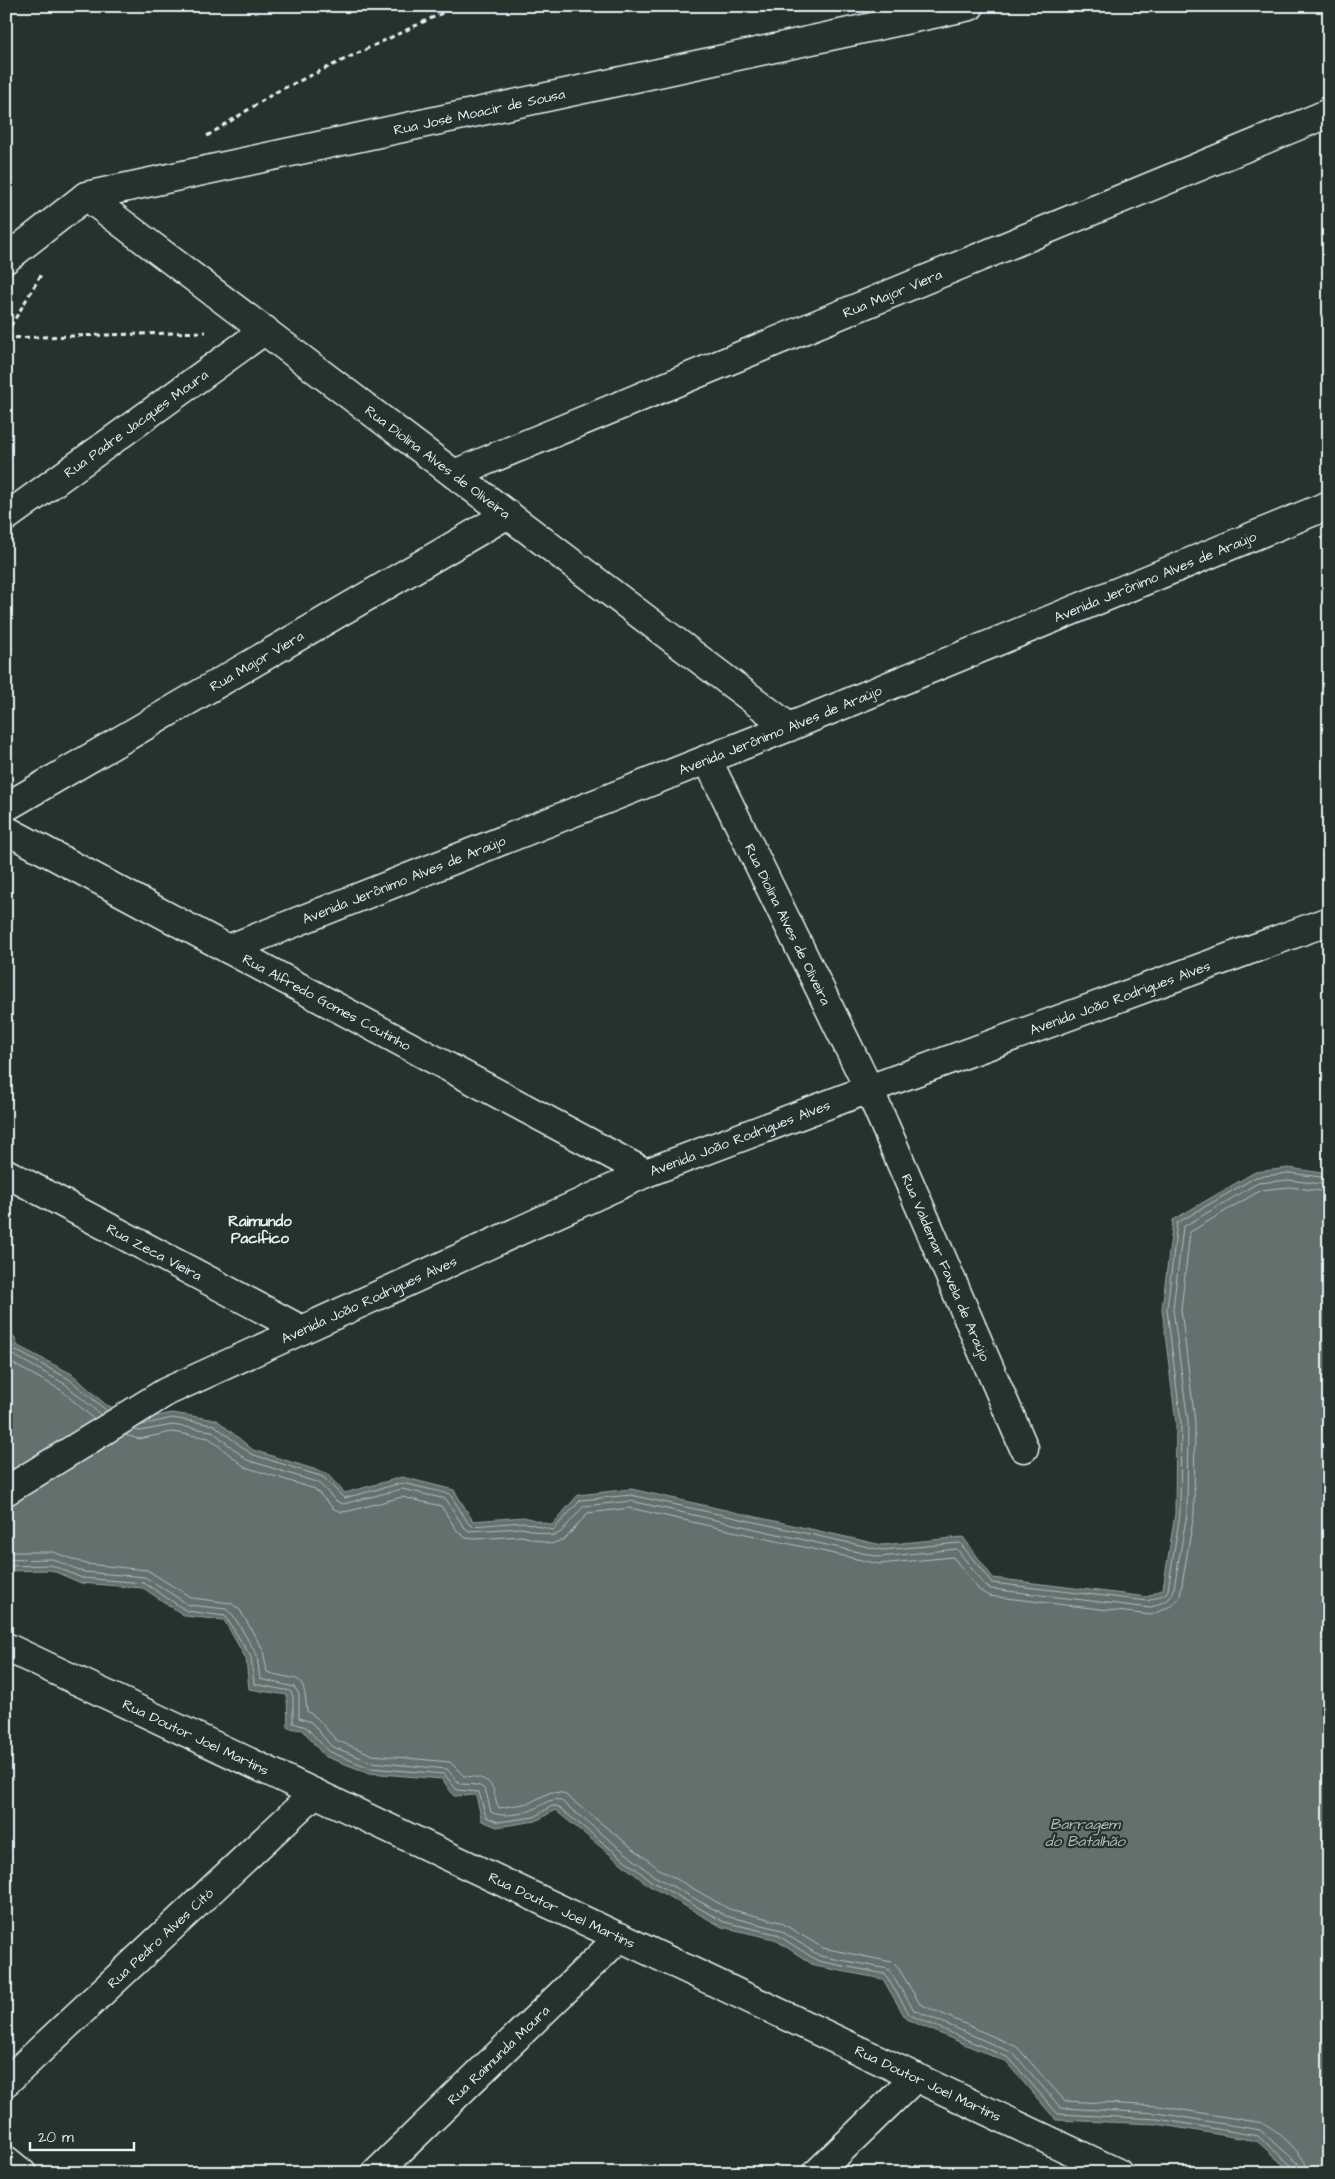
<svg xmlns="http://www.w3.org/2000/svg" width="1335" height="2179" font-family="'Architects Daughter',sans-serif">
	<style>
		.water { fill: #636f6d; stroke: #98a3a5 }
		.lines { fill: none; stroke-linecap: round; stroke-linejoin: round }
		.shore { stroke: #b3bdc0; stroke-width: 1 }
		.minor-casing { stroke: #e8f1f8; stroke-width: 31 }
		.path { stroke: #e8f1f8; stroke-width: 3; stroke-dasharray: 5 4; stroke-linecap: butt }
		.minor { stroke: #26332d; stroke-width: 28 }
		.labels { text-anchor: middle; stroke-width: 4.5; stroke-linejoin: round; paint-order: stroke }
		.street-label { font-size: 14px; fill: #e8f1f8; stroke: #26332d }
		.neighbourhood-label { font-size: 15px; font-weight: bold; fill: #e8f1f8; stroke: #26332d }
		.water-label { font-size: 15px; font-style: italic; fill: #b3bdc0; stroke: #26332d }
	</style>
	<rect width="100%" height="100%" fill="#26332d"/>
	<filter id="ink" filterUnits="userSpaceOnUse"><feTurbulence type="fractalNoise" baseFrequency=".02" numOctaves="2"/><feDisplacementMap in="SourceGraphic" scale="10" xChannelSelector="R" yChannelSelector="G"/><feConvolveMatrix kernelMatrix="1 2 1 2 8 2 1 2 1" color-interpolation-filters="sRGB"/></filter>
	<g filter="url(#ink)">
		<path class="water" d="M 1289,1168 L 1329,1174 L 1329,2173 L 1292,2173 L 1257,2141 L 1157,2124 L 1056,2120 L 1006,2062 L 906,2019 L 883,1979 L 815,1966 L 774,1939 L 722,1927 L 648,1885 L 555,1810 L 536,1821 L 497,1827 L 482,1821 L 476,1795 L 454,1796 L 442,1779 L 369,1773 L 324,1756 L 303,1730 L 288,1728 L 287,1695 L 249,1689 L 246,1659 L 224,1620 L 185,1616 L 143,1588 L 81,1583 L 51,1570 L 6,1571 L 6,1320 L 18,1346 L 72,1374 L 105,1404 L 138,1420 L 172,1413 L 217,1420 L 253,1450 L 326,1473 L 345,1493 L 402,1477 L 454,1490 L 473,1521 L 524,1517 L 552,1525 L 578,1495 L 631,1489 L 882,1545 L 963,1537 L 993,1578 L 1147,1597 L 1163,1589 L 1175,1514 L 1176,1423 L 1162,1309 L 1173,1220 L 1255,1172 Z"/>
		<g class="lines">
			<path class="shore" d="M 6,1332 L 15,1350 L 69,1379 L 107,1411
				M 6,1347 L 13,1355 L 65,1384 L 101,1415
				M 6,1360 L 61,1390 L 94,1419
				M 142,1425 L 172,1418 L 214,1425 L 251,1454 L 323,1477 L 344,1498 L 402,1483 L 450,1494 L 468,1523 L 472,1526 L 523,1522 L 553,1530 L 581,1500 L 631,1495 L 882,1550 L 960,1543 L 992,1583 L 1148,1601 L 1165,1594 L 1168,1590 L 1180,1514 L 1181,1423 L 1167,1309 L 1177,1223 L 1256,1177 L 1289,1173 L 1329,1178
				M 132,1430 L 140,1431 L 172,1425 L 212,1431 L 247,1460 L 319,1483 L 336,1501 L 343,1504 L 402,1489 L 446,1499 L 463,1526 L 469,1531 L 522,1528 L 554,1536 L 561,1532 L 584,1506 L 631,1501 L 880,1557 L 957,1549 L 984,1585 L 991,1589 L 1150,1608 L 1169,1599 L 1173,1593 L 1187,1514 L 1188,1422 L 1173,1309 L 1183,1227 L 1258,1183 L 1289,1180 L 1329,1185
				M 125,1435 L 139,1439 L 172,1432 L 209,1438 L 245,1467 L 315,1489 L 334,1509 L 342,1512 L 349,1511 L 402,1497 L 441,1506 L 458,1532 L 466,1538 L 474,1539 L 522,1536 L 551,1544 L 565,1539 L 588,1513 L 630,1508 L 879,1564 L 953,1557 L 979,1590 L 989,1596 L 1151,1615 L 1173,1605 L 1180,1596 L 1194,1514 L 1195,1422 L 1181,1309 L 1190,1232 L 1261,1190 L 1289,1187 L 1329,1192
				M 6,1552 L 53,1552 L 86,1564 L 147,1570 L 192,1598 L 231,1603 L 240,1610 L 263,1650 L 267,1672 C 300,1683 303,1669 307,1711 L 317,1718 L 336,1740 L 373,1755 L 450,1762 L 464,1776 C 477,1777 490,1777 494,1792 C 496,1798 496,1803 499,1808 L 529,1803 L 551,1792 L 563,1793 L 659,1869 L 729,1909 L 780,1922 L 823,1948 L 892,1962 L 899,1969 L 920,2004 L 1017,2047 L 1065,2101 L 1159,2106 L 1263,2123 C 1277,2129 1308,2158 1309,2173
				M 6,1560 L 52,1559 L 84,1572 L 145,1577 L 189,1605 L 226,1609 L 233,1615 L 257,1655 L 260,1679 L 294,1687 L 299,1694 L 299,1718 L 311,1722 L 331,1746 L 371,1762 L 447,1769 L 460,1784 C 489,1785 484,1786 491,1812 C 501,1818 524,1814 534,1809 C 543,1805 549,1798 560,1800 L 654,1876 L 726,1916 L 778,1929 L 820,1956 L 888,1969 L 914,2010 L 1013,2053 L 1061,2108 L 1158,2113 L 1260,2130 L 1298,2163 L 1301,2173
				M 6,1566 L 51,1565 L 82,1578 L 144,1583 L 187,1611 L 225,1616 L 251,1657 L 254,1684 L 290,1691 L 293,1696 L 293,1723 L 306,1727 L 328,1751 L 370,1768 L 444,1774 L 457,1790 L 479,1792 L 486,1817 L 498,1822 L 534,1817 L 552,1806 L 557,1806 L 651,1881 L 724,1922 L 776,1934 L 818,1961 L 885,1974 L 910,2015 L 1009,2058 L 1058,2114 L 1158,2119 L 1258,2136 L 1293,2167 L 1295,2173"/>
			<defs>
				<g id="minor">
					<path id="s1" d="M 86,196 L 789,727"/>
					<path id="s2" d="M 6,259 L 86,196 L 970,6"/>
					<path id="s3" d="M 454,474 L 1329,113"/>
					<path id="s4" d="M 6,517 L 265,330"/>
					<path id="s5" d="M 707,759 L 869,1089 L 1024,1448"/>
					<path id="s6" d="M 6,807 L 508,514"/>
					<path id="s7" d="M 6,830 L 646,1173"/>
					<path id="s8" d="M 228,949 L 789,727 L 1329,505"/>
					<path id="s9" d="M 6,1173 L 302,1330"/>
					<path id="s10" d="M 6,1491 L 166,1392 L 646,1173 L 869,1089 L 1329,921"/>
					<path id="s11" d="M 6,1647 L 1118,2173"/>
					<path id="s12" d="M 6,2082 L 315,1793"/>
					<path d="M 6,2160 L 22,2173"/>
					<path id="s13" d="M 376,2173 L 620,1937"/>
					<path d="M 817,2173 L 916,2077"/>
				</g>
			</defs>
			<use href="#minor" class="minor-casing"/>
			<path class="path" d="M 207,136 L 276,92 L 457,6
				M 6,334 L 41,275
				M 6,338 L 206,332"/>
			<use href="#minor" class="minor"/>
		</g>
	</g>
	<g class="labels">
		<g class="street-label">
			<text dy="5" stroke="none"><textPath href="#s2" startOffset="504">Rua José Moacir de Sousa</textPath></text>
			<text dy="5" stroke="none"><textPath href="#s3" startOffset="474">Rua Major Viera</textPath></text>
			<text dy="5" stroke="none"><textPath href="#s4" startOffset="160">Rua Padre Jacques Moura</textPath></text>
			<text dy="5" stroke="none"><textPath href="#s1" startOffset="441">Rua Diolina Alves de Oliveira</textPath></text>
			<text dy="5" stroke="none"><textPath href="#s8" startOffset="999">Avenida Jerônimo Alves de Araújo</textPath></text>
			<text dy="5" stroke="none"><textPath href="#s6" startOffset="290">Rua Major Viera</textPath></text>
			<text dy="5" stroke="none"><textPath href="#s8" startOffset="594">Avenida Jerônimo Alves de Araújo</textPath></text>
			<text dy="5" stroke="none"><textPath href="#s8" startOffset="189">Avenida Jerônimo Alves de Araújo</textPath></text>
			<text dy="5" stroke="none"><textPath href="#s5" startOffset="184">Rua Diolina Alves de Oliveira</textPath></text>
			<text dy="5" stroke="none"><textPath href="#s10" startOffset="1221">Avenida João Rodrigues Alves</textPath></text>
			<text dy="5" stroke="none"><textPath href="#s7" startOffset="364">Rua Alfredo Gomes Coutinho</textPath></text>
			<text dy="5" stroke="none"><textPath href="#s10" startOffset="816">Avenida João Rodrigues Alves</textPath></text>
			<text dy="5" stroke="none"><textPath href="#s9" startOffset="168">Rua Zeca Vieira</textPath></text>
			<text dy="5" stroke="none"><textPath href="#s5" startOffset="562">Rua Valdemar Favela de Araújo</textPath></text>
			<text dy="5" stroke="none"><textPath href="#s10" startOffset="411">Avenida João Rodrigues Alves</textPath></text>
			<text dy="5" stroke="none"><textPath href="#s11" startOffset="210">Rua Doutor Joel Martins</textPath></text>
			<text dy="5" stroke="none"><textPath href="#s11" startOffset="615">Rua Doutor Joel Martins</textPath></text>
			<text dy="5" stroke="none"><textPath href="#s12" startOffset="211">Rua Pedro Alves Citó</textPath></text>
			<text dy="5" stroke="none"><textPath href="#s13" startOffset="170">Rua Raimunda Moura</textPath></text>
			<text dy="5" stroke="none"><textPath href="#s11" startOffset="1020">Rua Doutor Joel Martins</textPath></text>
		</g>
		<g class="neighbourhood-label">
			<text x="260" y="1226">Raimundo<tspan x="260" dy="17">Pacífico</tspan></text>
		</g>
		<g class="water-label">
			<text x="1085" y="1829">Barragem<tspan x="1085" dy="17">do Batalhão</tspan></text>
		</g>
	</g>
	<rect width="1335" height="2179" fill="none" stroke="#26332d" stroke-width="25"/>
	<rect x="12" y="12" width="1310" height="2154" fill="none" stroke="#e8f1f8" stroke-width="2" filter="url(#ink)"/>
	<path d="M30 2142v8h104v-8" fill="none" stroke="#e8f1f8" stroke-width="2.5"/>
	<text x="38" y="2142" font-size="15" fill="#e8f1f8" stroke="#26332d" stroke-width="4" paint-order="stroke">20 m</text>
</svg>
